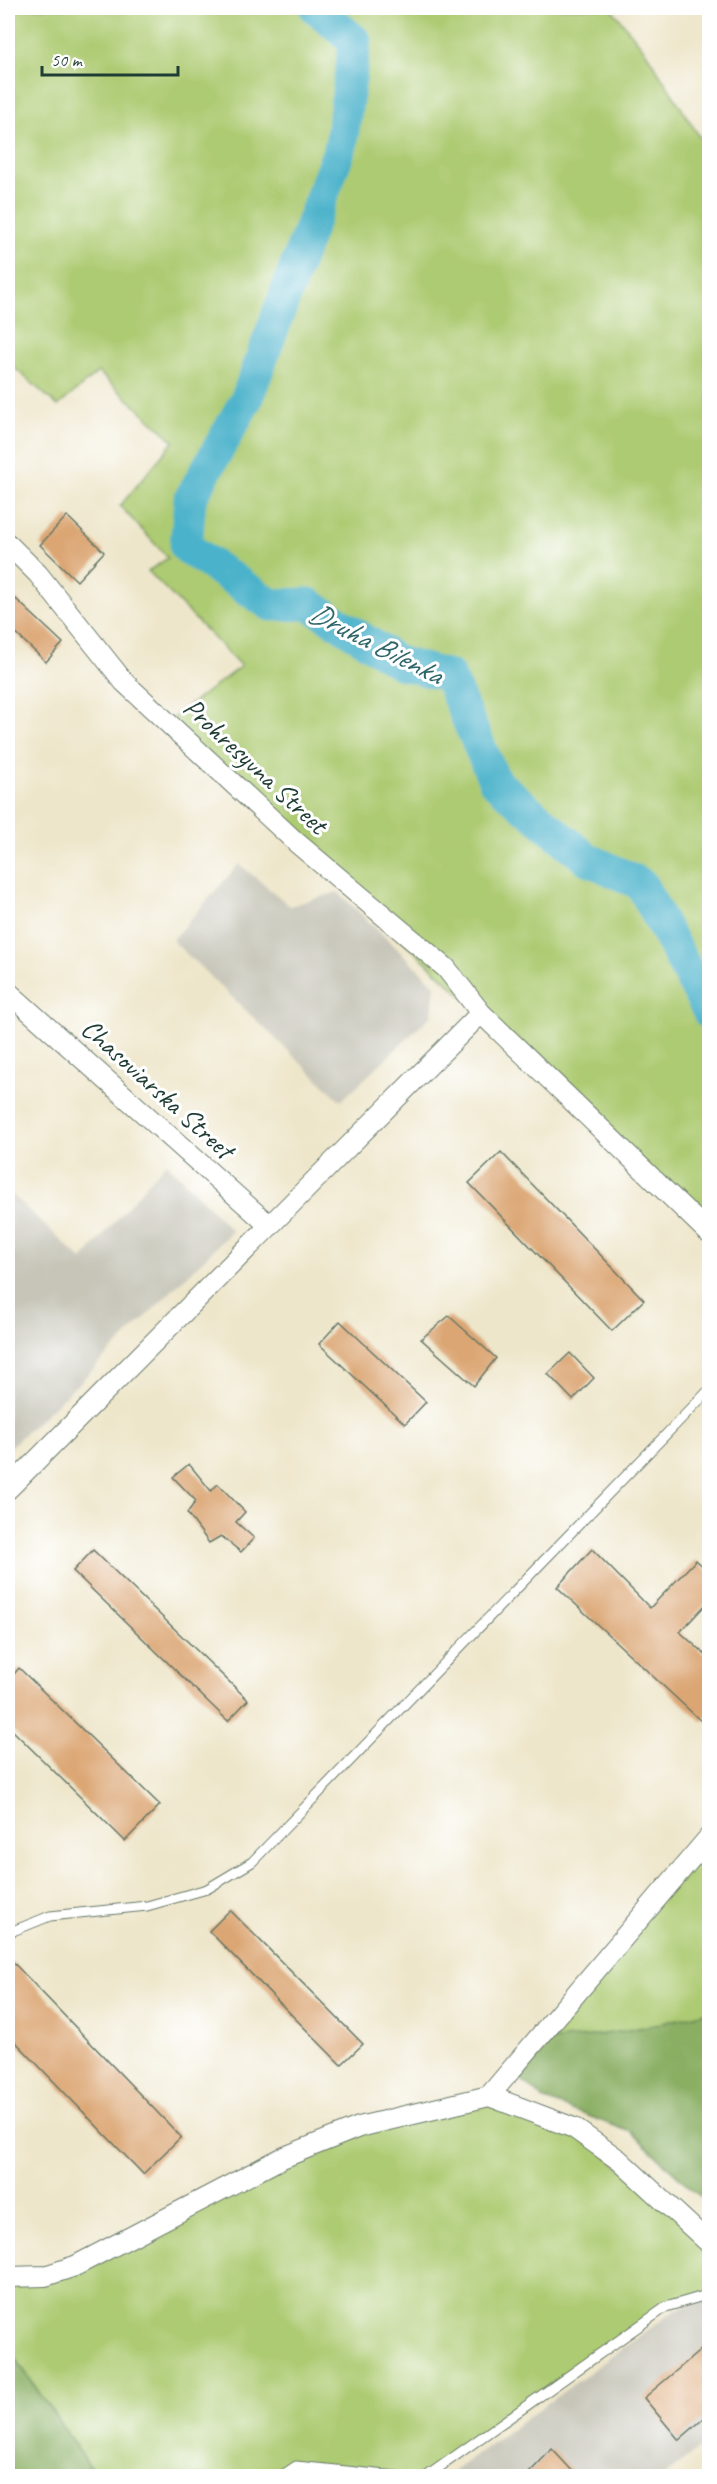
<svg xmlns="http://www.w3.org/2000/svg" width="717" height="2484" font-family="Caveat,sans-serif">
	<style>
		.industrial { fill: #c6c5b8 }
		.green { fill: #adcb72; stroke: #668453; stroke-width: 1.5 }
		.forest { fill: #8aaf64; stroke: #54764c; stroke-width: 1.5 }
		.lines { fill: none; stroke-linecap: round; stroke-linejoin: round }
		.river { stroke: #4cb2cb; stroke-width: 33 }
		.building { fill: #dba673 }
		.lane-casing { stroke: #677868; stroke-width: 11 }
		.street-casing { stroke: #677868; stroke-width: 22 }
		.lane { stroke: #fff; stroke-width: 9 }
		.street { stroke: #fff; stroke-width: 20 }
		.labels { text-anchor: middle; stroke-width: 6; stroke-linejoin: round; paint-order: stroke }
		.street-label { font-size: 28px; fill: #1f3d34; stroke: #fff }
		.water-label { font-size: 30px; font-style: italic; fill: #2f6669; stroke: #fff }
	</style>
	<rect width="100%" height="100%" fill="#fff"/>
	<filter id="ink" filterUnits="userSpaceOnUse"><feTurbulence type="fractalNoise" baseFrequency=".0167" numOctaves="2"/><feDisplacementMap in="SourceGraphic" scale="12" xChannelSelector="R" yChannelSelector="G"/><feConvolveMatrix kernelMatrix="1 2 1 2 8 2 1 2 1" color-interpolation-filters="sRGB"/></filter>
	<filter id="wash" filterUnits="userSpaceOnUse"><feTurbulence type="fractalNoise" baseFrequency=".008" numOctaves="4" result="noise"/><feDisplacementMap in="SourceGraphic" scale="24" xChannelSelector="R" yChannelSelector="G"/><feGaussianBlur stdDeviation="1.35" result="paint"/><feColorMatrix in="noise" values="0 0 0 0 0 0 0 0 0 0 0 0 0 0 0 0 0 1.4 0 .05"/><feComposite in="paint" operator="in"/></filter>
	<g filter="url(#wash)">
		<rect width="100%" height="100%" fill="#eee6ca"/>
		<path class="industrial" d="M 239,864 L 290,906 L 338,892 L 435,985 L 432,1015 L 341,1101 L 172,940 Z
			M 166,1162 L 232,1231 L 81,1381 L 8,1449 L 8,1191 L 82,1260 Z
			M 709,2299 L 709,2441 L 664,2476 L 447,2476 L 677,2309 Z"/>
		<path class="green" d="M 8,8 L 611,8 L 646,52 L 709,152 L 709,1234 L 481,1013 L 167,722 L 241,666 L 148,571 L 168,558 L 120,506 L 174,441 L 98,372 L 58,406 L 8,362 Z
			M 709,1837 L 709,2011 C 653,2027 598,2038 540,2041 Z
			M 489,2096 L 574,2128 L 710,2244 L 709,2294 L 666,2307 L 427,2476 L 397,2476 L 297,2466 L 281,2476 L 96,2476 L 8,2347 L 8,2277 L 45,2276 L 282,2158 Z"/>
		<path class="forest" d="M 709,2011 L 709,2205 L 631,2132 L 543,2099 L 516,2075 L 540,2041 C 598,2038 653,2027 709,2011 Z
			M 8,2347 L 96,2476 L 8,2476 Z"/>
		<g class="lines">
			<path class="river" d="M 316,8 L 355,41 L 341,145 L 247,398 L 190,499 L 186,547 L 271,605 L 309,604 L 400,663 L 449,676 L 495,782 L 586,858 L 641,884 L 710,1014"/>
		</g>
		<g id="blocks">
			<path class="building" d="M 67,516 L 104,552 L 77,581 L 40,545 Z
				M 16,599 L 63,643 L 46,662 L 8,626 L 8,607 Z
				M 501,1152 L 644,1300 L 612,1331 L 469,1183 Z
				M 449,1316 L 496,1358 L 474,1386 L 421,1339 Z
				M 340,1321 L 426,1402 L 405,1424 L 319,1344 Z
				M 570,1353 L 594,1378 L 573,1400 L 548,1374 Z
				M 189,1464 L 211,1491 L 218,1484 L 245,1512 L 236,1522 L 254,1538 L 241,1552 L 221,1536 L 209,1543 L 187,1513 L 196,1501 L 173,1477 Z
				M 592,1549 L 650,1608 L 696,1560 L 710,1573 L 710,1600 L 680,1632 L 710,1659 L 710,1713 L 702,1722 L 557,1587 Z
				M 93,1550 L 248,1700 L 228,1721 L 73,1571 Z
				M 19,1668 L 160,1805 L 125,1841 L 8,1726 L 8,1681 Z
				M 230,1910 L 363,2044 L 341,2065 L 209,1931 Z
				M 8,1957 L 181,2137 L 143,2174 L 8,2034 Z
				M 710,2342 L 710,2413 L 679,2440 L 644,2398 Z
				M 552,2449 L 577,2476 L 526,2476 Z"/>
		</g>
	</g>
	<g filter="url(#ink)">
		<use href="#blocks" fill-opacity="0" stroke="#677868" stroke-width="1.5"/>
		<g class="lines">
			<defs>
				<path id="lane" d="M 8,1933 L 50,1916 L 147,1906 L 207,1889 L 252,1862 L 710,1389
					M 281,2476 L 296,2466 L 397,2476
					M 427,2476 L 666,2307 L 710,2294"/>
				<path id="street" d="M 8,544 L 38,574 L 124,682 L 297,843 L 446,968 L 481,1013 L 710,1234
					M 8,992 L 270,1226
					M 8,1489 L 481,1013
					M 489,2096 L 710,1836
					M 8,2277 L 45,2276 L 75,2266 L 282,2158 L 359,2127 L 489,2096 L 574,2128 L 619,2160 L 710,2244"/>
			</defs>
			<use href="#lane" class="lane-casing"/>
			<use href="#street" class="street-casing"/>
			<use href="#lane" class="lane"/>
			<use href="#street" class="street"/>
		</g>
	</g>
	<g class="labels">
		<g class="street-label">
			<text transform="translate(256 765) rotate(43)" y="10">Prohresyvna Street</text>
			<text transform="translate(158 1088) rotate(42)" y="10">Chasoviarska Street</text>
		</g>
		<g class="water-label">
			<text transform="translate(376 643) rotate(27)" y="10">Druha Bilenka</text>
		</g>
	</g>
	<rect width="717" height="2484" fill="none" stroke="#fff" stroke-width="30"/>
	<path d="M42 66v9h136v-9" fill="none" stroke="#1f3d34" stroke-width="3"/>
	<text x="51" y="66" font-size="18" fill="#1f3d34" stroke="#ffffff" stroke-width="4.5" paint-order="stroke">50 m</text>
</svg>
